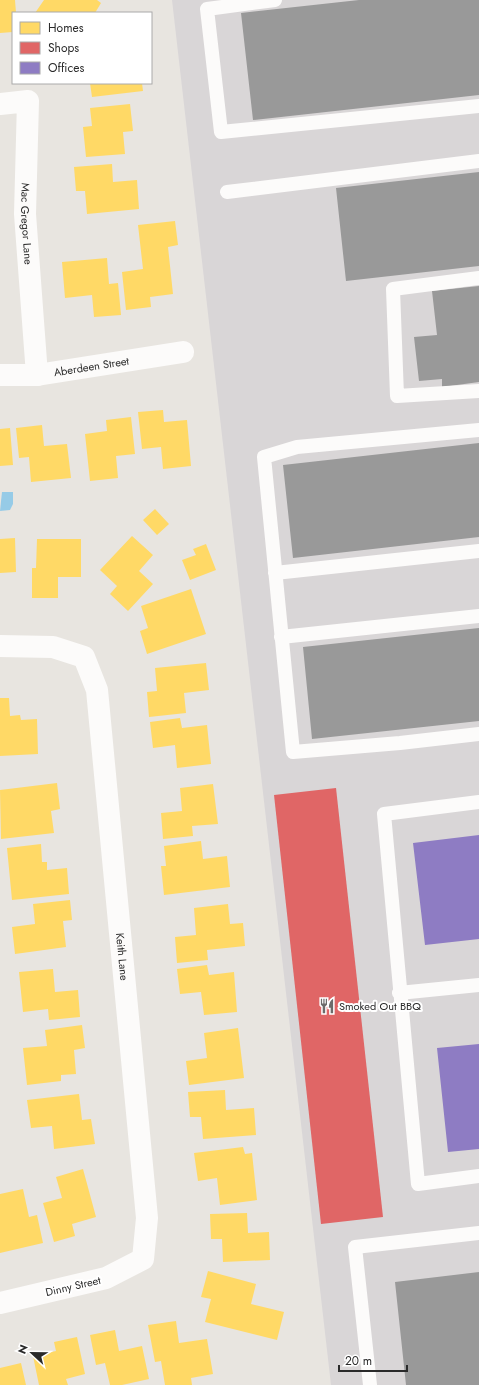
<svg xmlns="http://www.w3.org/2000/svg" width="479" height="1385" font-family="Jost,sans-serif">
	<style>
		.industrial { fill: #d9d6d7 }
		.water { fill: #96cbe7 }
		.homes { fill: #ffd966 }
		.shops { fill: #e06666 }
		.offices { fill: #8e7cc3 }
		.industry { fill: #999 }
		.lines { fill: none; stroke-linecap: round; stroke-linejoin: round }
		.lane { stroke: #fcfbfa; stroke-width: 14 }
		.street { stroke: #fcfbfa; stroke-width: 22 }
		.labels { text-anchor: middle; stroke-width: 4; stroke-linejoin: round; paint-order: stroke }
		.street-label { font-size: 11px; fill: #2a2a2a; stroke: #fff }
		.poi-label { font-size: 11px; fill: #2a2a2a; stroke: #fff; text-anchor: start }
	</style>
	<rect width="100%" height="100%" fill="#e8e5e0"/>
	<path class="industrial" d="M 172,0 L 479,0 L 479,1385 L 331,1385 Z"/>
	<path class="water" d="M 2,492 L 13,492 L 13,504 L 10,510 L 0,511 Z"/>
	<path class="homes" d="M 0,0 L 15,0 L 16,13 L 13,13 L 13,32 L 0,33 Z
		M 44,0 L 97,0 L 101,3 L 95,13 L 35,13 Z
		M 90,83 L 142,83 L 143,91 L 92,97 Z
		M 130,104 L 133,131 L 123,132 L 125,154 L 86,157 L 83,127 L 92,126 L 90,108 Z
		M 112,164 L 113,182 L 137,180 L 139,209 L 87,214 L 85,191 L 76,191 L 74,167 Z
		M 175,221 L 178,245 L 168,247 L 173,294 L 150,297 L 151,307 L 126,310 L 122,272 L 143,269 L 138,225 Z
		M 107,258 L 109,284 L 118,283 L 121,315 L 94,317 L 92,295 L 65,298 L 62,262 Z
		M 163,410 L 164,422 L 187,420 L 191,466 L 163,469 L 161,447 L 142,449 L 138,412 Z
		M 131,417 L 135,454 L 116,456 L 118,478 L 90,481 L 85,434 L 107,431 L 106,420 Z
		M 42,425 L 44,446 L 67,444 L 71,478 L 31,482 L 29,457 L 19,458 L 16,428 Z
		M 10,428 L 13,465 L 0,466 L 0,429 Z
		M 155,509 L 169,524 L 157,535 L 143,520 Z
		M 132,536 L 153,555 L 139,571 L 153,584 L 128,611 L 110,594 L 117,586 L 100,570 Z
		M 15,538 L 16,572 L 0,573 L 0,539 Z
		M 37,539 L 81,539 L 81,577 L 58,577 L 58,598 L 32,598 L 32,568 L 36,568 Z
		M 206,544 L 216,570 L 190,580 L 182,560 L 196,555 L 193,549 Z
		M 191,589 L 206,634 L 147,654 L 140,631 L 148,628 L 141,606 Z
		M 206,663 L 209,690 L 184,693 L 186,713 L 149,717 L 147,692 L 157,691 L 155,668 Z
		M 0,698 L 9,698 L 10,716 L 20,715 L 21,720 L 37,719 L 38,754 L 0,756 Z
		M 180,718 L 182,728 L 207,725 L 211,764 L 177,768 L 175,745 L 153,748 L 150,722 Z
		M 57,783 L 60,809 L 51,811 L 54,833 L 1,839 L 0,790 Z
		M 213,784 L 218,824 L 192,826 L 193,836 L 163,839 L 161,813 L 182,811 L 180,788 Z
		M 201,841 L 203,859 L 227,856 L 230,887 L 164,895 L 161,866 L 166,866 L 164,846 Z
		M 41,844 L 42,862 L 47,862 L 47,870 L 67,868 L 69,894 L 12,900 L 7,848 Z
		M 70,900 L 72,920 L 63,921 L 66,947 L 15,954 L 12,927 L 35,924 L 33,904 Z
		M 228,904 L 230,924 L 243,923 L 245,946 L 207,950 L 208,960 L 177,963 L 175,937 L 196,935 L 194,908 Z
		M 207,965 L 209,975 L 234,972 L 237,1012 L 204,1015 L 201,992 L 180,994 L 177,969 Z
		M 53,969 L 55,992 L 78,990 L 80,1017 L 49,1020 L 48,1009 L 23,1012 L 19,972 Z
		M 82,1025 L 85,1048 L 74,1050 L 76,1074 L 61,1075 L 61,1081 L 27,1085 L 23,1048 L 47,1046 L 45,1030 Z
		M 238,1028 L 244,1078 L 189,1085 L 186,1061 L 207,1058 L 204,1033 Z
		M 225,1090 L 226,1110 L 254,1108 L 256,1135 L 203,1139 L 201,1117 L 190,1117 L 188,1092 Z
		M 79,1094 L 82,1120 L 91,1119 L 95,1144 L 54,1149 L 52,1126 L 31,1128 L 27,1100 Z
		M 243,1147 L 245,1154 L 252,1153 L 257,1200 L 220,1205 L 217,1178 L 198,1181 L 194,1153 Z
		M 83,1169 L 96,1217 L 72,1224 L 75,1236 L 54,1242 L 43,1203 L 62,1198 L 56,1177 Z
		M 23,1189 L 29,1217 L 37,1215 L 43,1243 L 0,1253 L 0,1194 Z
		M 247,1213 L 248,1233 L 269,1232 L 270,1260 L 223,1262 L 222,1239 L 211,1239 L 210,1214 Z
		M 208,1271 L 256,1284 L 251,1304 L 284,1312 L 277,1340 L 205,1322 L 211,1299 L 201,1297 Z
		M 176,1321 L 179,1343 L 207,1339 L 213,1374 L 191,1378 L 192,1385 L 165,1385 L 161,1361 L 155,1362 L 148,1325 Z
		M 115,1330 L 119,1351 L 142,1346 L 149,1379 L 122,1385 L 110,1385 L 105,1363 L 96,1365 L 90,1335 Z
		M 77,1337 L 85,1374 L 66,1379 L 68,1385 L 39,1385 L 33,1356 L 56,1351 L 54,1342 Z
		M 21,1363 L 26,1385 L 0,1385 L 0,1368 Z"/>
	<path class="shops" d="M 336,788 L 383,1217 L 321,1224 L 274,795 Z"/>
	<path class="offices" d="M 479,835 L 479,939 L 425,945 L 413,843 Z
		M 479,1044 L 479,1149 L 448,1152 L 437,1048 Z"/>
	<path class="industry" d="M 359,0 L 479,0 L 479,95 L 253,120 L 241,13 Z
		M 479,172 L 479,266 L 346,281 L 336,188 Z
		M 479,286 L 479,382 L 442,387 L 442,379 L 419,381 L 414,337 L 437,335 L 432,291 Z
		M 479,443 L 479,537 L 293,558 L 283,465 Z
		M 479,628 L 479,721 L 312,739 L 303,647 Z
		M 479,1272 L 479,1385 L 406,1385 L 395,1282 Z"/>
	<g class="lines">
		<path class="lane" d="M 275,0 L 207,9 L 221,132 L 479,106
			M 227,192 L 479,161
			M 479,278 L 393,289 L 397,396 L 479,391
			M 479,430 L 297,447 L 264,457 L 293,752 L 400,743 L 479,734
			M 275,573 L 479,551
			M 281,637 L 479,616
			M 479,802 L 384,814 L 418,1184 L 479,1176
			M 399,993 L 479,985
			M 370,1385 L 355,1247 L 479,1233"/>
		<g class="street">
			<path id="s1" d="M 0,104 L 28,101 L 25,214 L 37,375"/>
			<path id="s2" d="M 0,375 L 37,375 L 183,352"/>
			<path id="s3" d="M 0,646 L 53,647 L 84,657 L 97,690 L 147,1218 L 143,1259 L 106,1278 L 0,1303"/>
		</g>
	</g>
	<defs>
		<symbol id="restaurant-bare" viewBox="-9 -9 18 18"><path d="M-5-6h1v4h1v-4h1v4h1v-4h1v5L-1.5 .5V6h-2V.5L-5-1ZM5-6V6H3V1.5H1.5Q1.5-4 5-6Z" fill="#6c6b6a" stroke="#fff" stroke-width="2.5" paint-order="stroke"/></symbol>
	</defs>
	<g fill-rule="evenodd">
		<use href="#restaurant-bare" x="316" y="995" width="22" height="22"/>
	</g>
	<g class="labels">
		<g class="street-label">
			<text dy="4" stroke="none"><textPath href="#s1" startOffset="151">Mac Gregor Lane</textPath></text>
			<text dy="4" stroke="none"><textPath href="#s2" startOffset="92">Aberdeen Street</textPath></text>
			<text dy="4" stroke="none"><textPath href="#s3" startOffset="389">Keith Lane</textPath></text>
			<text transform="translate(73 1286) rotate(-13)" y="4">Dinny Street</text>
		</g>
		<g class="poi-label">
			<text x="339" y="1010">Smoked Out BBQ</text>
		</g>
	</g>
	<rect x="12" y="12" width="140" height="72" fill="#ffffff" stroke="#aaaaaa"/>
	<rect x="20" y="22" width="20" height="12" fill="#ffd966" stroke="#aaaaaa"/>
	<text x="48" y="32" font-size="12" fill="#2a2a2a">Homes</text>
	<rect x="20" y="42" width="20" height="12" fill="#e06666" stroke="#aaaaaa"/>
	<text x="48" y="52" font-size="12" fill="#2a2a2a">Shops</text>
	<rect x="20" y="62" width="20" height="12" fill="#8e7cc3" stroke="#aaaaaa"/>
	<text x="48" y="72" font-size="12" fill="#2a2a2a">Offices</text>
	<g transform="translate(32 1353) rotate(292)" stroke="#ffffff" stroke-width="3" paint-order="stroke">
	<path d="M0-3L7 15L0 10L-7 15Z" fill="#2a2a2a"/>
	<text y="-6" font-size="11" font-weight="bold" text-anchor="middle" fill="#2a2a2a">N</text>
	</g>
	<path d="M339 1365v6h68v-6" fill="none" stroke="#2a2a2a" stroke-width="2"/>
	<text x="345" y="1365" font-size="12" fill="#2a2a2a" stroke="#ffffff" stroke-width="3" paint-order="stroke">20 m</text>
</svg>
